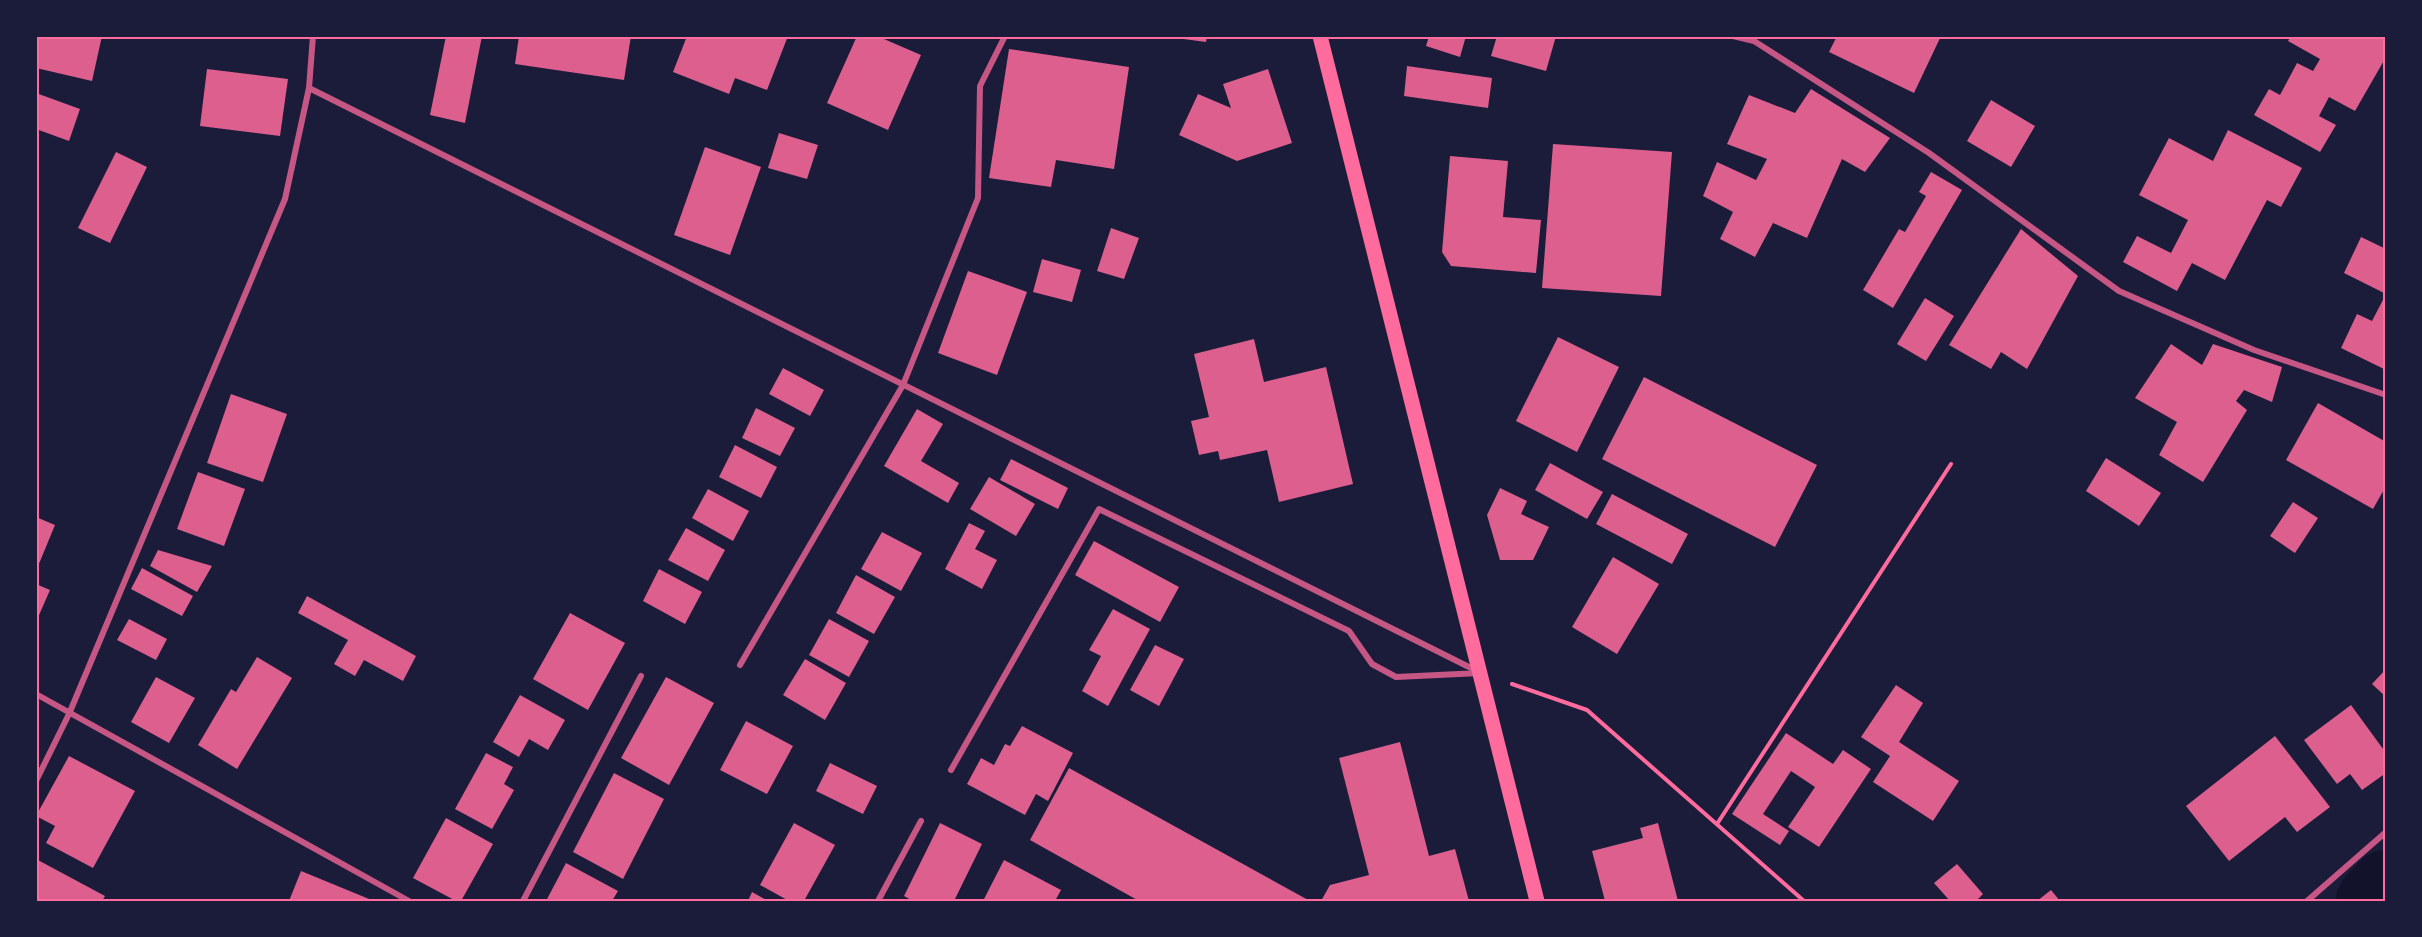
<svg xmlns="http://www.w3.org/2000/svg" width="2422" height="937" font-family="Mulish,sans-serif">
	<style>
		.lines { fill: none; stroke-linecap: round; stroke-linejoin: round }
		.river { stroke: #12122b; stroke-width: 72 }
		.building { fill: #dd5f8e }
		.path { stroke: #ff6b9d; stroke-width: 4 }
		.minor { stroke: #c65784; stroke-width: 6 }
		.primary { stroke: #ff6b9d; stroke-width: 15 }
		.neatline { fill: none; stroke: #ff6b9d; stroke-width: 2 }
	</style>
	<rect width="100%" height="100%" fill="#1b1b3a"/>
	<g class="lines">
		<path class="river" d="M 2372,901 L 2386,886"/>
	</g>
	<path class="building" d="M 36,36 L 102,36 L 92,81 L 36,68 Z
		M 446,36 L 482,36 L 465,123 L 430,115 Z
		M 519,36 L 631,36 L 624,80 L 515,64 Z
		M 687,36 L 788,36 L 767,90 L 735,78 L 729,94 L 673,72 Z
		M 857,36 L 877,36 L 921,55 L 888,130 L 827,103 Z
		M 1161,36 L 1207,36 L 1206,42 Z
		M 1429,36 L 1466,36 L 1460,57 L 1426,46 Z
		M 1497,36 L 1556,36 L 1546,71 L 1491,56 Z
		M 1837,36 L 1941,36 L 1914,93 L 1829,52 Z
		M 2291,36 L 2386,36 L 2386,57 L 2355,111 L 2329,97 L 2319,116 L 2336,125 L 2320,152 L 2254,115 L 2269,89 L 2280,95 L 2297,63 L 2313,71 L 2320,59 L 2288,41 Z
		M 1009,49 L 1129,67 L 1114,169 L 1056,160 L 1051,187 L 989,178 Z
		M 1407,66 L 1492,78 L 1488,108 L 1404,96 Z
		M 207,69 L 288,79 L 280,136 L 200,126 Z
		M 1268,69 L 1292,143 L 1237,161 L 1179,135 L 1198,94 L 1231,108 L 1223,84 Z
		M 1811,89 L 1890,138 L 1865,172 L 1842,159 L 1807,238 L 1773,223 L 1755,257 L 1720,239 L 1733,212 L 1703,196 L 1717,162 L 1756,180 L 1767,159 L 1727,144 L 1749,95 L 1795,113 Z
		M 36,93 L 80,109 L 69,141 L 36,129 Z
		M 1991,100 L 2035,126 L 2011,167 L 1967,141 Z
		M 2228,130 L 2302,168 L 2281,207 L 2267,200 L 2225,280 L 2192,263 L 2177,291 L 2123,262 L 2137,236 L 2171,253 L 2188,220 L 2139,195 L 2169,138 L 2213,161 Z
		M 779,133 L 818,145 L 807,179 L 768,168 Z
		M 1553,144 L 1672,152 L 1661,296 L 1542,288 Z
		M 705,147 L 761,167 L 730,255 L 674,235 Z
		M 116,152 L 147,167 L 110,243 L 78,228 Z
		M 1450,156 L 1508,161 L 1503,217 L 1541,220 L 1536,273 L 1451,266 L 1442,252 Z
		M 1931,172 L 1962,190 L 1893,308 L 1863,290 L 1899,229 L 1905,232 L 1926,196 L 1919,192 Z
		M 1111,228 L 1139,238 L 1124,279 L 1097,271 Z
		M 2021,229 L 2078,276 L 2027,369 L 2001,352 L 1991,369 L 1949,345 Z
		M 2361,237 L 2386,249 L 2386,370 L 2341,348 L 2357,314 L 2372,321 L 2386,294 L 2344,273 Z
		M 1042,259 L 1081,270 L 1072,302 L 1033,292 Z
		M 968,271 L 1027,292 L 997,375 L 938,353 Z
		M 1925,298 L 1954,316 L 1926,361 L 1897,344 Z
		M 1558,337 L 1619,367 L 1577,452 L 1516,421 Z
		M 1254,339 L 1264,382 L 1326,367 L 1353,484 L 1279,502 L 1267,450 L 1220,460 L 1218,451 L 1199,455 L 1191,421 L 1209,417 L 1194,354 Z
		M 2171,344 L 2202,365 L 2213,344 L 2282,367 L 2272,402 L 2244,390 L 2236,401 L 2247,410 L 2203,482 L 2159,455 L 2177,422 L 2135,398 Z
		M 783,368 L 824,390 L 810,416 L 769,394 Z
		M 1644,377 L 1817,465 L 1775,547 L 1602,459 Z
		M 231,394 L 287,414 L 263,482 L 207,463 Z
		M 2318,403 L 2386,442 L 2386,486 L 2373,509 L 2286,460 Z
		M 756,408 L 795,428 L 780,456 L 742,438 Z
		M 917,409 L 943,424 L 921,461 L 959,483 L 948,503 L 884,466 Z
		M 735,445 L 777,467 L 761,498 L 719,477 Z
		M 2106,458 L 2161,493 L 2139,526 L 2086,491 Z
		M 1011,459 L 1068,488 L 1058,509 L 1000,480 Z
		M 1550,463 L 1603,492 L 1587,519 L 1535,490 Z
		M 198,472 L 245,489 L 224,546 L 177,529 Z
		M 989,477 L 1035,504 L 1016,536 L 970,509 Z
		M 1500,488 L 1527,501 L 1521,514 L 1549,527 L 1533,560 L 1500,560 L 1487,515 Z
		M 708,489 L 749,511 L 733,541 L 692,518 Z
		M 1612,494 L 1688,534 L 1672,564 L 1596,524 Z
		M 2293,502 L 2318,518 L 2295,553 L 2270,536 Z
		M 36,517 L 55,525 L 36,571 Z
		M 969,523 L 985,531 L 975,549 L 997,560 L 982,589 L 945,569 Z
		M 686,528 L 725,550 L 708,581 L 668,560 Z
		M 882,532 L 922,553 L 901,591 L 861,569 Z
		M 1094,541 L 1179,587 L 1160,622 L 1075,575 Z
		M 158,550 L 212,566 L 197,592 L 150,566 Z
		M 1613,557 L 1659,584 L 1617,654 L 1572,627 Z
		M 142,568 L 193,596 L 182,616 L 131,589 Z
		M 659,569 L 702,592 L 685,624 L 643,601 Z
		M 856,575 L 895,597 L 874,634 L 836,613 Z
		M 36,584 L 50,590 L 36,622 Z
		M 307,596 L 416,656 L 403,681 L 364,660 L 355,676 L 334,664 L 348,640 L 298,613 Z
		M 1113,609 L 1150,629 L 1108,706 L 1082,691 L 1101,656 L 1089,650 Z
		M 570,613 L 625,643 L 588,710 L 533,679 Z
		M 129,619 L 167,639 L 156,660 L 117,640 Z
		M 829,619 L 869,641 L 849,677 L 809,655 Z
		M 1155,645 L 1184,659 L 1159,706 L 1130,690 Z
		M 257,657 L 292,678 L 237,769 L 198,745 L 231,689 L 236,692 Z
		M 805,659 L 846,683 L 825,720 L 783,695 Z
		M 2386,669 L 2386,697 L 2372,684 Z
		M 156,677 L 195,698 L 169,743 L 131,722 Z
		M 666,677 L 714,703 L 669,785 L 621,758 Z
		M 1896,685 L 1923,703 L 1899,742 L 1959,781 L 1933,821 L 1873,782 L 1890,756 L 1861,737 Z
		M 520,695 L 565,720 L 548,750 L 529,739 L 519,757 L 493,742 Z
		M 2351,705 L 2386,753 L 2386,773 L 2362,790 L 2350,774 L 2337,784 L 2304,740 Z
		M 746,721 L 793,746 L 767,794 L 720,770 Z
		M 1022,726 L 1073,753 L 1048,801 L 1036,794 L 1025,815 L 967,784 L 981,758 L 994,765 L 1005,744 L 1010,746 Z
		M 1786,733 L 1833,764 L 1843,750 L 1871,769 L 1819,847 L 1788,827 L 1815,787 L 1791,771 L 1763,814 L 1789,831 L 1780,845 L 1732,814 Z
		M 2275,736 L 2330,807 L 2297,832 L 2285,817 L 2229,861 L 2186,806 Z
		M 1400,742 L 1429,856 L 1455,849 L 1469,901 L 1321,901 L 1330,885 L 1369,875 L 1339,758 Z
		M 486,753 L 513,767 L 504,784 L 514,790 L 492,829 L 455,809 Z
		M 69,756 L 135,791 L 93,868 L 46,843 L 55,826 L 36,816 Z
		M 830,763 L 877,786 L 863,814 L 816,791 Z
		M 1069,768 L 1310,901 L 1139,901 L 1030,840 Z
		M 614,773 L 664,799 L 623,879 L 573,852 Z
		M 446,818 L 493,844 L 461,901 L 456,901 L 413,878 Z
		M 794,823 L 835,845 L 804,901 L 789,901 L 760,885 Z
		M 940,823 L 982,844 L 954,901 L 913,901 L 904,896 Z
		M 1658,823 L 1678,901 L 1605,901 L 1592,851 L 1643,838 L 1640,828 Z
		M 36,859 L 105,896 L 102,901 L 36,901 Z
		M 1004,860 L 1061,890 L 1055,901 L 983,901 Z
		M 566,863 L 618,891 L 612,901 L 546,901 Z
		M 1957,864 L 1983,894 L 1976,901 L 1950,901 L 1934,883 Z
		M 301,871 L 374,901 L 289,901 Z
		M 2051,890 L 2060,901 L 2037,901 Z
		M 752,892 L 768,901 L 748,901 Z"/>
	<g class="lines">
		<path class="path" d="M 1512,684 L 1587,710 L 1804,901
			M 1717,824 L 1951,464"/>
		<path class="minor" d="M 1733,36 L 1754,41 L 1929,153 L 2119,291 L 2254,350 L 2386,395
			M 309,88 L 1477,671
			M 740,665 L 903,385 L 978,198 L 980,86 L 1005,36
			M 36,694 L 409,901
			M 951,770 L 1099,509 L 1349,631 L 1372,664 L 1396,677 L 1480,673
			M 36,781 L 69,714 L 285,199 L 309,88 L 313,36
			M 523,901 L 641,676
			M 878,901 L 921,821
			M 2307,901 L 2386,832"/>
		<path class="primary" d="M 1320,36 L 1537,901"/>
	</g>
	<rect width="2422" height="937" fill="none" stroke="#1b1b3a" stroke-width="75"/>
	<rect x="38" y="38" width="2346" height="862" class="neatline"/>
</svg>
